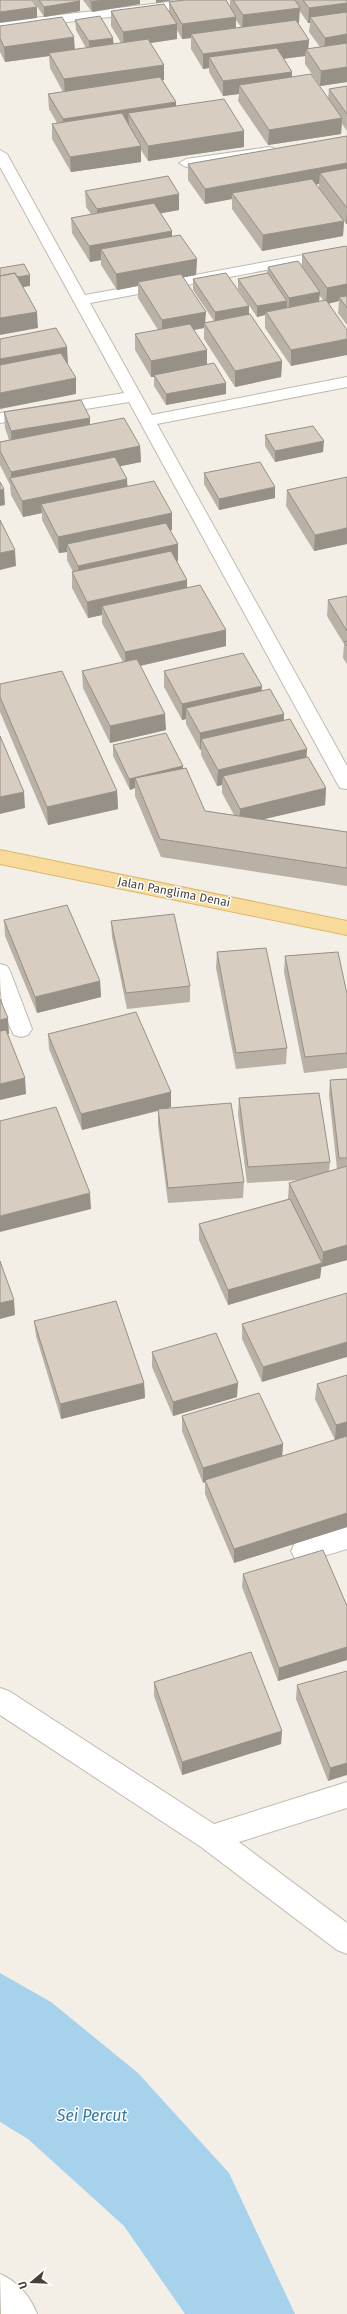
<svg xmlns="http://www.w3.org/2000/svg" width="347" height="2314" font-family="'Fira Sans',sans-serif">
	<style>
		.water { fill: #a7d2ec }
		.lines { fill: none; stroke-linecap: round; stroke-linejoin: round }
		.minor-casing { stroke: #c1b9ae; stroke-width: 2 }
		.major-casing { stroke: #dcb76c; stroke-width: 2 }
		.minor { fill: #fff; fill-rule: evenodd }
		.major { fill: #f8db9b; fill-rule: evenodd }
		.wall { fill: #b9b0a6; fill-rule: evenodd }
		.shaded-wall { fill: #969087 }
		.building { fill: #d7cdc1; stroke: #969087 }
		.labels { text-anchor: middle; stroke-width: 3; stroke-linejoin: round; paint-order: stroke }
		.street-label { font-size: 12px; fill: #453f37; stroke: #fff }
		.near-water-label { font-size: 16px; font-style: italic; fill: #3478a3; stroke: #fff }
	</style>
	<rect width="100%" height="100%" fill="#f3efe7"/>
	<path class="water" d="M 0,1973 L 51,2002 L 138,2073 L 229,2173 L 295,2314 L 185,2314 L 124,2226 L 28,2139 L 0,2122 Z"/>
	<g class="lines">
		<defs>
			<path id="minor" d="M 186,0 L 226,0 L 219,4 L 0,30 L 0,22 Z
				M 269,147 L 274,148 L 276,151 L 274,154 L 186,167 L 179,163 L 186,159 Z
				M 0,150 L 7,154 L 85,295 L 347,247 L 347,255 L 90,303 L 152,415 L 347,377 L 347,387 L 157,424 L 347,766 L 347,789 L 340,788 L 337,783 L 129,402 L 0,423 L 0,413 L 124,393 L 0,167 Z
				M 0,964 L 7,966 L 10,971 L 32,1029 L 28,1035 L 21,1037 L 14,1035 C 0,1010 0,990 0,964 Z
				M 347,1527 L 347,1549 L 304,1562 L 295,1559 L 291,1551 L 295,1543 Z
				M 0,1688 L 9,1691 L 214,1824 L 347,1782 L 347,1808 L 239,1842 L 347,1923 L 347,1954 L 337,1950 L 201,1847 L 0,1715 Z
				M 0,2274 C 17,2281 31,2297 37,2314 L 1,2314 Z"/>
			<path id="major" d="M 0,850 L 347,921 L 347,935 L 0,864 Z"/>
		</defs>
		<use href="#minor" class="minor-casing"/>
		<use href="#major" class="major-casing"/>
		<use href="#minor" class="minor"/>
		<use href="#major" class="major"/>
	</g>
	<path class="wall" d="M 33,0 L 79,0 L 80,1 L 80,11 L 44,17 Z
		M 83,0 L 140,0 L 140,4 L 92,12 Z
		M 230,0 L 347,0 L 347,82 L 320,86 L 305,64 L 305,56 L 283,59 L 292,72 L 292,77 L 328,99 L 329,89 L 347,86 L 347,131 L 342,124 L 341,134 L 268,145 L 238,101 L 239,94 L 223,96 L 209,72 L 209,68 L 203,69 L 191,49 L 191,38 L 182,39 L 177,30 L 177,39 L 150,43 L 164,65 L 164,80 L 162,80 L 176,102 L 176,106 L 244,147 L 148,161 L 141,150 L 141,162 L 71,172 L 52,139 L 52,124 L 57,123 L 49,109 L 48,94 L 63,92 L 50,68 L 49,56 L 5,62 L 0,52 L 0,26 L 75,49 L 86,48 L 76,30 L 75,20 L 113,44 L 121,43 L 111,26 L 111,11 L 169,12 L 169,2 L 230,8 ZM 299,10 L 308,23 L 310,23 L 309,32 L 320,47 L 308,49 L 309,40 L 297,23 L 299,23 ZM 236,20 L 241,27 L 236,28 Z
		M 347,136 L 347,224 L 346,224 L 344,221 L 343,236 L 262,251 L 232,209 L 232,199 L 205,204 L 188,180 L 188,164 ZM 316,184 L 319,184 L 319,188 Z
		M 85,191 L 179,210 L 160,213 L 172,231 L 172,236 L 197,259 L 196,275 L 183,277 L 205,323 L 214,321 L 193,290 L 193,279 L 249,314 L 282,361 L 281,377 L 235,387 L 204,339 L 204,328 L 194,330 L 207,364 L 226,394 L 166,405 L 154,386 L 154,377 L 151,377 L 135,350 L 135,334 L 158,330 L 138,298 L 138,286 L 117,290 L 101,265 L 101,260 L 90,262 L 72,233 L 71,218 L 91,214 L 86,207 Z
		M 347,247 L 347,325 L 338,313 L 339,301 L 328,304 L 291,366 L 265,328 L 265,315 L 257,317 L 238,289 L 238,279 L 267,273 L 268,267 L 302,267 L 302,254 ZM 319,295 L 324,301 L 319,302 Z
		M 4,412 L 90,424 L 140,446 L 141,462 L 120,466 L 127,486 L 172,513 L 172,530 L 170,530 L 178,544 L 178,561 L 177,561 L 187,580 L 187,588 L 226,646 L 140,666 L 166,730 L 110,743 L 83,688 L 82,671 L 123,662 L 102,623 L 102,615 L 88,618 L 72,588 L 72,572 L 73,572 L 67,560 L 67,552 L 59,553 L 42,520 L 42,513 L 23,517 L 11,495 L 10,485 L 0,465 L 0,442 L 9,440 L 5,428 Z
		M 265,435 L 323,452 L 275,462 L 265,446 Z
		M 204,473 L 275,498 L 219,510 L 204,484 Z
		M 347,477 L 347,544 L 314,551 L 286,506 L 287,490 Z
		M 347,596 L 347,664 L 343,658 L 344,644 L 327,616 L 328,600 Z
		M 164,671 L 262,691 L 284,714 L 284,720 L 307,749 L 306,757 L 326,788 L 325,805 L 263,819 L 347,832 L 347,886 L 161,857 L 135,796 L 135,788 L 130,790 L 113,756 L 113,745 L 183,766 L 183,769 L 205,811 L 234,815 L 222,793 L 222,785 L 217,786 L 201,755 L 201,749 L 200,750 L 186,724 L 186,719 L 182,720 L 164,687 Z
		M 0,684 L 117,791 L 118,809 L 48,825 L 0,712 Z
		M 4,920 L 100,981 L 101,997 L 37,1013 L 5,936 Z
		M 111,921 L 190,986 L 190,1002 L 127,1009 L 112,937 Z
		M 217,952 L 287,1048 L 286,1064 L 236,1069 L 216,968 Z
		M 285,956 L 347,994 L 347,1068 L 304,1073 L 284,972 Z
		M 48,1034 L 171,1092 L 171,1107 L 168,1108 L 244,1182 L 243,1198 L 168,1203 L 158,1125 L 158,1111 L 82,1130 L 49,1049 Z
		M 347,1079 L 347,1260 L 322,1267 L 321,1267 L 320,1278 L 228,1305 L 199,1240 L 199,1224 L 288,1199 L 288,1198 L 289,1183 L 300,1180 L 247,1183 L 238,1114 L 239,1098 L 330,1162 L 329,1171 L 337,1169 L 329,1095 L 330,1080 Z
		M 347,1293 L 262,1382 L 242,1339 L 242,1324 Z
		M 34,1321 L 144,1383 L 145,1398 L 61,1419 L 36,1336 Z
		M 152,1352 L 237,1397 L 173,1416 L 152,1367 Z
		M 347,1375 L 347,1527 L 234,1563 L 205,1494 L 205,1482 L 203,1483 L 182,1431 L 182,1416 L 283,1444 L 282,1456 L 335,1440 L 315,1399 L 317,1384 Z
		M 243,1574 L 347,1606 L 347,1660 L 278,1681 L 242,1587 Z
		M 347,1671 L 328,1781 L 296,1699 L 297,1685 Z
		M 154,1682 L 281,1744 L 182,1775 L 154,1696 Z"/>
	<path class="shaded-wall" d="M 102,0 L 140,0 L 140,4 L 92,12 L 91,2 Z
		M 156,0 L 174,0 L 156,3 Z
		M 80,1 L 80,11 L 44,17 L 44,7 Z
		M 347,3 L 347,18 L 310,17 L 310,23 L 308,23 L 309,8 Z
		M 37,7 L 37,18 L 0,23 L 0,12 Z
		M 300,8 L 299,23 L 242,30 L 243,15 Z
		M 236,17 L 236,32 L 191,34 L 191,38 L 182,39 L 182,24 Z
		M 177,24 L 177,39 L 124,47 L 123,32 Z
		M 347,34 L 347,49 L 324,53 L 325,38 Z
		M 74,37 L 75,52 L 49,53 L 49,56 L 5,62 L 4,47 Z
		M 113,38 L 114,48 L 89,52 L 89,41 Z
		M 309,40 L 308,52 L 306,49 L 305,56 L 215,67 L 209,57 L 209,68 L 203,69 L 203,54 Z
		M 164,65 L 164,80 L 65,94 L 64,79 Z
		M 347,67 L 347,82 L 320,86 L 321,71 Z
		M 292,72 L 291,87 L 239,85 L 239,94 L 223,96 L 223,81 Z
		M 176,102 L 176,117 L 128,113 L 129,124 L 63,134 L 63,119 Z
		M 342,118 L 341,134 L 268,145 L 269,130 Z
		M 244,131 L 244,147 L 148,161 L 148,146 Z
		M 141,146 L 141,162 L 71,172 L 70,157 Z
		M 347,163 L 347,179 L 320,173 L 319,184 L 236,199 L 232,193 L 232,199 L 205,204 L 205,189 Z
		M 179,194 L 179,210 L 97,225 L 97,209 Z
		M 347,208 L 347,224 L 346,224 Z
		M 344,221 L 343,236 L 262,251 L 263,235 Z
		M 172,231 L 172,247 L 101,249 L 101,260 L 90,262 L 89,246 Z
		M 197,259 L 196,275 L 140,286 L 138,282 L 138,286 L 117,290 L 116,274 Z
		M 30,275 L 30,286 L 0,291 L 0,280 Z
		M 347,284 L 347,300 L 339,297 L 339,301 L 326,304 L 327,288 Z
		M 320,292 L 319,303 L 289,309 L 289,298 Z
		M 287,301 L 287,311 L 266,312 L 265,315 L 257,317 L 257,306 Z
		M 249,306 L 249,317 L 215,323 L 215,312 Z
		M 37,312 L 38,328 L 0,335 L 0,318 Z
		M 206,312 L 205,325 L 204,323 L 204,328 L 162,336 L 162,320 Z
		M 347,339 L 347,355 L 291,366 L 291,350 Z
		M 67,347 L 68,363 L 0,376 L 0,359 Z
		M 207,350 L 207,366 L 154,375 L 154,377 L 151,377 L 151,361 Z
		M 282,361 L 281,377 L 235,387 L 235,371 Z
		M 76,378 L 76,394 L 0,409 L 0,393 Z
		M 226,383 L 226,394 L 166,405 L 166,394 Z
		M 90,418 L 90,434 L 12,447 L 11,431 Z
		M 324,441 L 323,452 L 275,462 L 275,451 Z
		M 140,446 L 141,462 L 15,488 L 11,481 L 11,472 Z
		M 127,479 L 128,495 L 41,504 L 42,513 L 23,517 L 22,501 Z
		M 275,487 L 275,498 L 219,510 L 219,499 Z
		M 4,489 L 5,505 L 0,506 L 0,490 Z
		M 172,513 L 172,530 L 70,551 L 67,544 L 67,552 L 59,553 L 58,537 Z
		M 347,528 L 347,544 L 314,551 L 315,535 Z
		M 178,544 L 178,561 L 78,582 L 78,566 Z
		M 15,550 L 16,566 L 0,570 L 0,553 Z
		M 187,580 L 187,597 L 102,606 L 102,615 L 88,618 L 87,602 Z
		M 226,630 L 226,646 L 126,669 L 125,652 Z
		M 262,686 L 261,702 L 186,708 L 186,719 L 182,720 L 182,704 Z
		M 165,714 L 166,730 L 110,743 L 110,726 Z
		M 284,714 L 283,730 L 201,739 L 201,749 L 200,750 L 200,733 Z
		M 307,749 L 306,765 L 223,776 L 222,785 L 217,786 L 218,770 Z
		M 183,766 L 183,777 L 135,778 L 135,788 L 130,790 L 129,779 Z
		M 326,788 L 325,805 L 239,825 L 240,809 Z
		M 117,791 L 118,809 L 48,825 L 47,807 Z
		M 24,792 L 25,808 L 0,814 L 0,797 Z
		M 100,981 L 101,997 L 37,1013 L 35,997 Z
		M 8,1018 L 9,1034 L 0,1036 L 0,1020 Z
		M 25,1078 L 26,1094 L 0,1100 L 0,1084 Z
		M 171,1092 L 171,1107 L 82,1130 L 81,1114 Z
		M 90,1193 L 91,1209 L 0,1232 L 0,1216 Z
		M 347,1245 L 347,1260 L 322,1267 L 323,1252 Z
		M 322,1263 L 320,1278 L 228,1305 L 228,1290 Z
		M 14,1300 L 15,1315 L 0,1319 L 0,1303 Z
		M 347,1342 L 347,1357 L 262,1382 L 263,1367 Z
		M 144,1383 L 145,1398 L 61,1419 L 60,1404 Z
		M 238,1383 L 237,1397 L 173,1416 L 173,1402 Z
		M 347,1422 L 347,1436 L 335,1440 L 336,1425 Z
		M 283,1444 L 282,1458 L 205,1480 L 205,1482 L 203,1483 L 203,1468 Z
		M 347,1513 L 347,1527 L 234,1563 L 234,1549 Z
		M 347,1647 L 347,1660 L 278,1681 L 279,1668 Z
		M 282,1731 L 281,1744 L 182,1775 L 182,1762 Z
		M 347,1763 L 347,1775 L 328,1781 L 330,1768 Z"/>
	<path class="building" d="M 0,0 L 32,0 L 37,7 L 0,12 Z
		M 39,0 L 79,0 L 80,1 L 44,7 Z
		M 90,0 L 102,0 L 91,2 Z
		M 185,0 L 226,0 L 236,17 L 182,24 L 169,2 Z
		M 233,0 L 295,0 L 300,8 L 243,15 Z
		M 303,0 L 347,0 L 347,3 L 309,8 Z
		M 164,4 L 177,24 L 123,32 L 111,11 Z
		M 347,12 L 347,34 L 325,38 L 310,17 Z
		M 100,16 L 113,38 L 89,41 L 75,20 Z
		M 62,17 L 74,37 L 4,47 L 0,38 L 0,26 Z
		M 296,20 L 309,40 L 203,54 L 191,34 Z
		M 148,39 L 164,65 L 64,79 L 49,53 Z
		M 347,43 L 347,67 L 321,71 L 306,49 Z
		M 277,48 L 292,72 L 223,81 L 209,57 Z
		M 311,74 L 342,118 L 269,130 L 239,85 Z
		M 160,77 L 176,102 L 63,119 L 48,94 Z
		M 347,86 L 347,114 L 329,89 Z
		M 224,99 L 244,131 L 148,146 L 128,113 Z
		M 122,113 L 141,146 L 70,157 L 52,124 Z
		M 347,136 L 347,163 L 205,189 L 188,164 Z
		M 347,168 L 347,208 L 320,173 Z
		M 168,176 L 179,194 L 97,209 L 85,191 Z
		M 312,179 L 344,221 L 263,235 L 232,193 Z
		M 154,203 L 172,231 L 89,246 L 71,218 Z
		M 180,235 L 197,259 L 116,274 L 101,249 Z
		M 346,246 L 347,247 L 347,284 L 327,288 L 302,254 Z
		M 298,261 L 320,292 L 289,298 L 268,267 Z
		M 24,264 L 30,275 L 17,277 L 15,273 L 0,276 L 0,268 Z
		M 15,273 L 37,312 L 0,318 L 0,276 Z
		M 226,273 L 249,306 L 215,312 L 193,279 Z
		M 268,273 L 287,301 L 257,306 L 238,279 Z
		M 181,274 L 206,312 L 162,320 L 138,282 Z
		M 347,296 L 347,308 L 339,297 Z
		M 326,300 L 347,330 L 347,339 L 291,350 L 266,312 Z
		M 250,314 L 282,361 L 235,371 L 204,323 Z
		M 190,324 L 207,350 L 151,361 L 135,334 Z
		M 56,328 L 67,347 L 0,359 L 0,339 Z
		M 61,353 L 76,378 L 0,393 L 0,365 Z
		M 214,363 L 226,383 L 166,394 L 154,375 Z
		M 81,400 L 90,418 L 11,431 L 4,412 Z
		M 124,418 L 140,446 L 11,472 L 0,451 L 0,442 Z
		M 313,426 L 324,441 L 275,451 L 265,435 Z
		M 115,457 L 127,479 L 22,501 L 10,478 Z
		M 260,462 L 275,487 L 219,499 L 204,473 Z
		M 347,477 L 347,528 L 315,535 L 287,490 Z
		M 154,481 L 172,513 L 58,537 L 41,504 Z
		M 0,482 L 4,489 L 0,490 Z
		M 0,520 L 15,550 L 0,553 Z
		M 166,523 L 178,544 L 78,566 L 67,544 Z
		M 171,551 L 187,580 L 87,602 L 72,572 Z
		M 200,585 L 226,630 L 125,652 L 102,606 Z
		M 347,596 L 347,631 L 328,600 Z
		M 347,641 L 347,646 L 344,642 Z
		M 243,653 L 262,686 L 182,704 L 164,671 Z
		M 137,659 L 165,714 L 110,726 L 82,671 Z
		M 62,671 L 117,791 L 47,807 L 0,697 L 0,684 Z
		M 270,689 L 284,714 L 200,733 L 186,708 Z
		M 290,719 L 307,749 L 218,770 L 201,739 Z
		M 166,733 L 183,766 L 129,779 L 113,745 Z
		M 0,736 L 24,792 L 0,797 Z
		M 308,757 L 326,788 L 240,809 L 223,776 Z
		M 186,768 L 205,811 L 347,832 L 347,868 L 160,839 L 135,778 Z
		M 67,905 L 100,981 L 35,997 L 4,920 Z
		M 174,914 L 190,986 L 126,993 L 111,921 Z
		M 266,948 L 287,1048 L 236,1053 L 217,952 Z
		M 338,952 L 347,994 L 347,1053 L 305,1057 L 285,956 Z
		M 0,999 L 8,1018 L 0,1020 Z
		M 136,1012 L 171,1092 L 81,1114 L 48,1034 Z
		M 6,1030 L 25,1078 L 0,1084 L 0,1031 Z
		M 347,1079 L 347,1158 L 339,1158 L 330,1080 Z
		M 319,1093 L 330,1162 L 248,1167 L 239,1098 Z
		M 231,1103 L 244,1182 L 168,1188 L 158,1109 Z
		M 56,1107 L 90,1193 L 0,1216 L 0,1121 Z
		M 347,1166 L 347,1245 L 323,1252 L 289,1183 Z
		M 290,1199 L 322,1263 L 228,1290 L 199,1224 Z
		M 0,1261 L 14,1300 L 0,1303 Z
		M 347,1293 L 347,1342 L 263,1367 L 242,1324 Z
		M 116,1301 L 144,1383 L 60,1404 L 34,1321 Z
		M 216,1333 L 238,1383 L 173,1402 L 152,1352 Z
		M 347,1375 L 347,1422 L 336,1425 L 317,1384 Z
		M 259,1393 L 283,1444 L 203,1468 L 182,1416 Z
		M 347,1436 L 347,1513 L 234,1549 L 205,1480 Z
		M 323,1550 L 347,1606 L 347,1647 L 279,1668 L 243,1574 Z
		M 251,1652 L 282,1731 L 182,1762 L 154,1682 Z
		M 347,1671 L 347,1763 L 330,1768 L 297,1685 Z"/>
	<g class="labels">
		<g class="street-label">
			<text transform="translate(174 892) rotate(11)" y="4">Jalan Panglima Denai</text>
		</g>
		<g class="near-water-label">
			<text x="92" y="2121">Sei Percut</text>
		</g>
	</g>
	<g transform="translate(32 2282) rotate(251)" stroke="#ffffff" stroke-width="3" paint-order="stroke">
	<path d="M0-3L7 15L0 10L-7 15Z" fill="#453f37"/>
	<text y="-6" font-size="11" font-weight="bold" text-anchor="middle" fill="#453f37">U</text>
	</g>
</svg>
